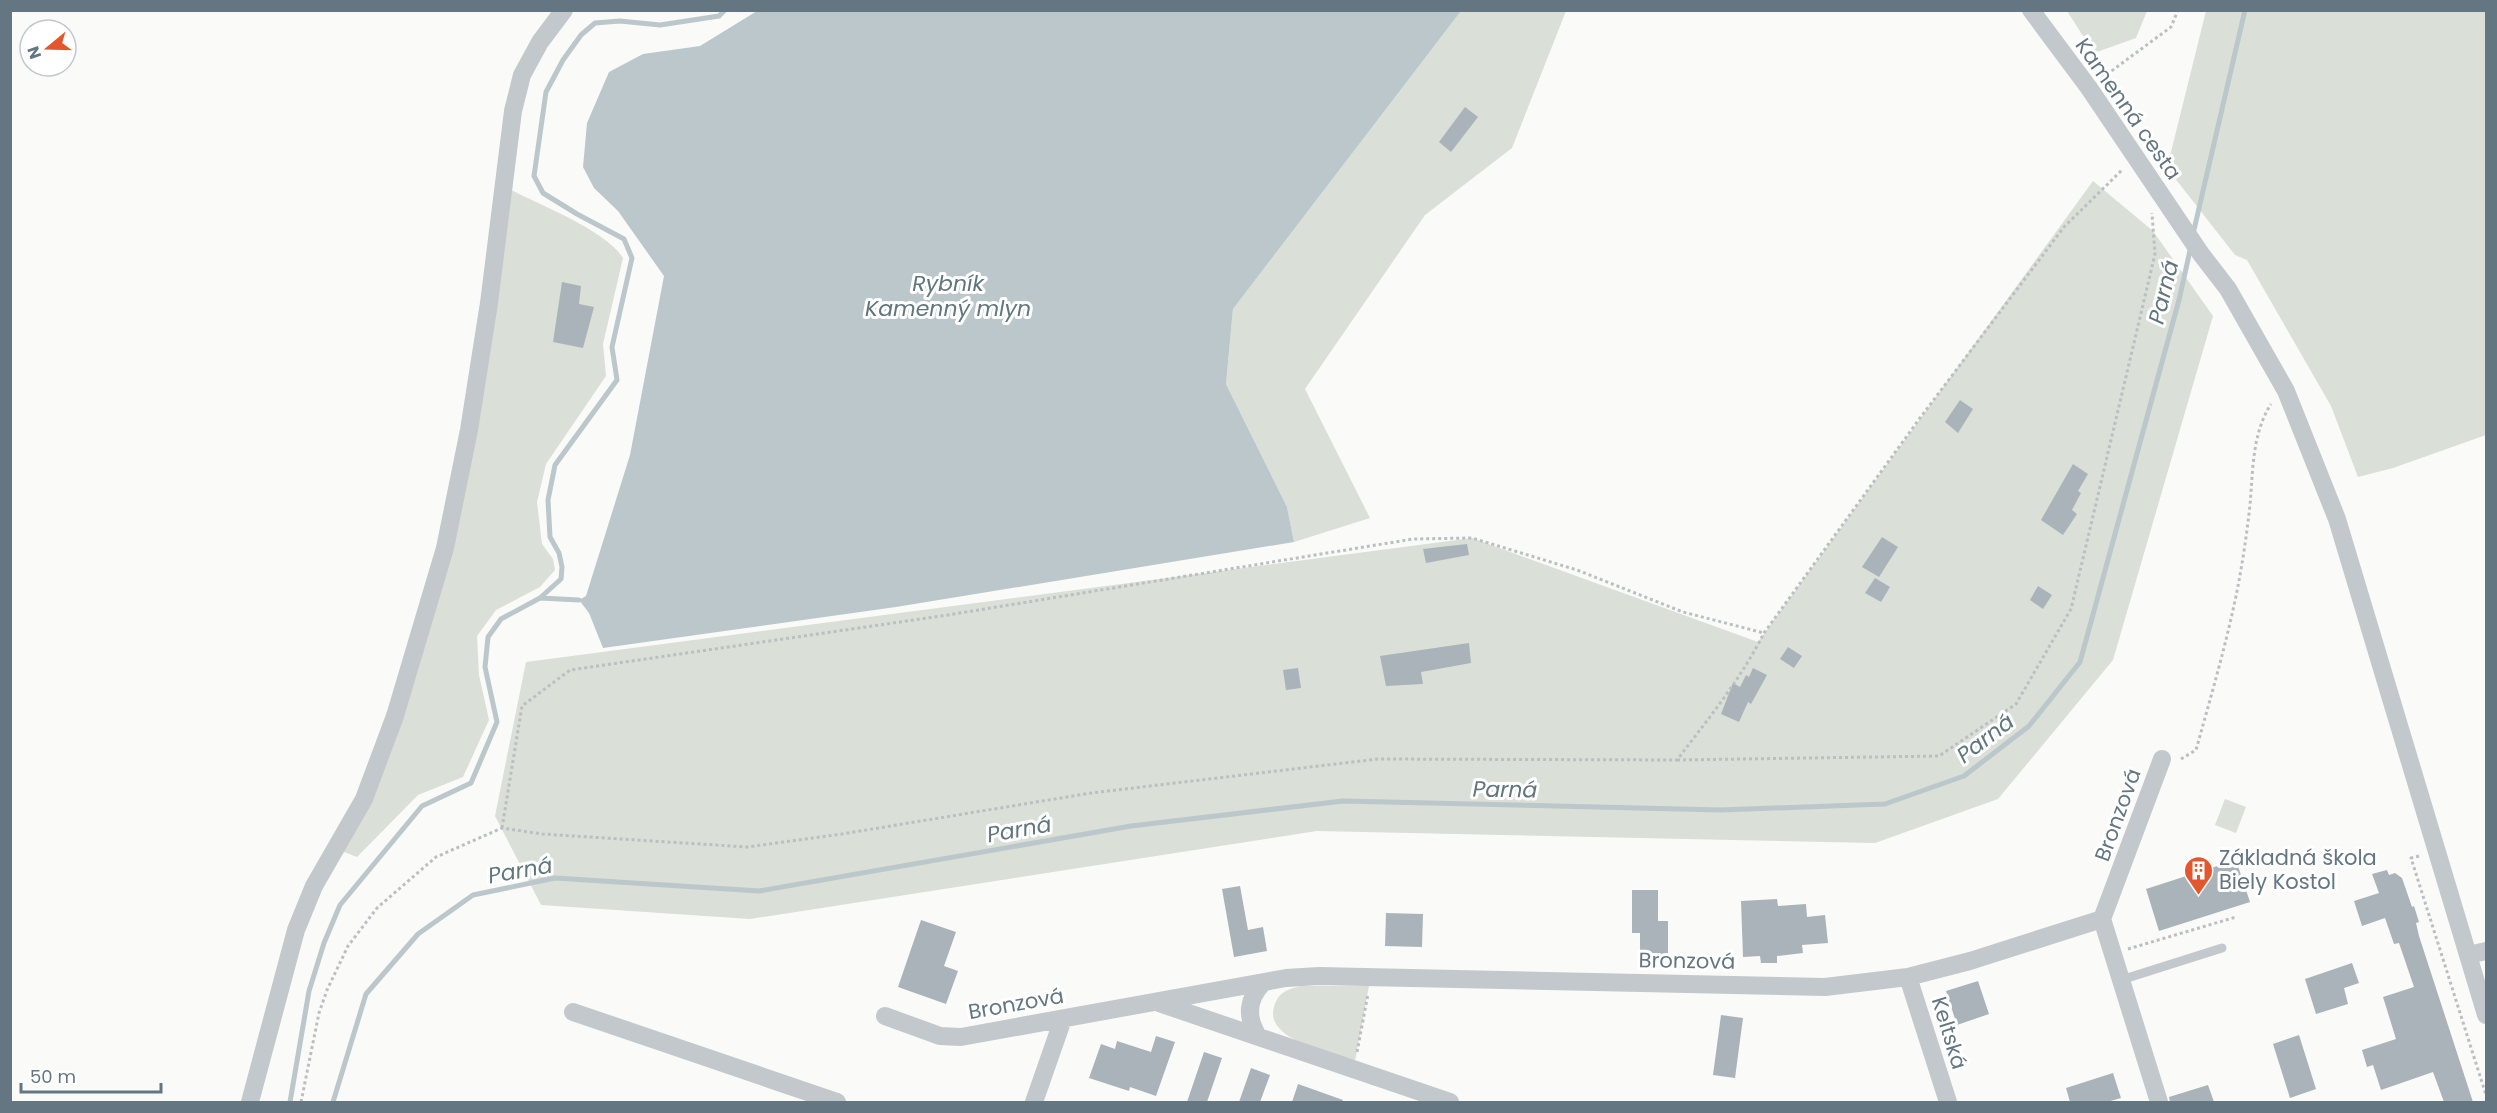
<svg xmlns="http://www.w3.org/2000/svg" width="2497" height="1113" font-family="Poppins,sans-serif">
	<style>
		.green { fill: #dadfd7 }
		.water { fill: #bbc7cb }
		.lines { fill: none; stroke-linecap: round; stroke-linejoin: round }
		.stream { stroke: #bbc7cb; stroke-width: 5 }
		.building { fill: #aab3b9 }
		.path { stroke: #bbbfc2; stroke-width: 3; stroke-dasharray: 3 3; stroke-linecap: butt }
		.service { stroke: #c3c8cc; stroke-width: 9 }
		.minor { stroke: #c3c8cc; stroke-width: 18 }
		.labels { text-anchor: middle; stroke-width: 6; stroke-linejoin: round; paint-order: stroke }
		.street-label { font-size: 21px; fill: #657683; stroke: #fff }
		.poi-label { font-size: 21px; fill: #657683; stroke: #fff; text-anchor: start }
		.water-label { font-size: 22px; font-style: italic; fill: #60757c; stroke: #fff }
	</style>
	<rect width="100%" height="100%" fill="#fafaf8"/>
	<path class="green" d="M 1461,11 L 1566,11 L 1512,148 L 1425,215 L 1305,389 L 1370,518 L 1294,542 L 1287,507 L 1226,384 L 1233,309 Z
		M 2067,11 L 2147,11 L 2136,38 L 2094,53 Z
		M 2206,11 L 2486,11 L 2486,435 L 2393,468 L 2358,477 L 2331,406 L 2247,260 L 2235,255 L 2167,168 Z
		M 2093,181 L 2153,231 L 2213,316 L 2113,660 L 1998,799 L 1875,843 L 1317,831 L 750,919 L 541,905 L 495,816 L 526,662 L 1472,538 L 1758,642 Z
		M 509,189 C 538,204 607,231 623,258 L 603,344 L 606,376 L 546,464 L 537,502 L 542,544 L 553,559 L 555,570 L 540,587 L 496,610 L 477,636 L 479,675 L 489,720 L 463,777 L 418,795 L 357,857 L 339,850 L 427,627 Z
		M 2225,799 L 2246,807 L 2236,833 L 2215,825 Z
		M 1301,986 L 1369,986 L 1355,1061 C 1332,1053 1264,1040 1274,1007 C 1278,992 1288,989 1301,986 Z"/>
	<path class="water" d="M 757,11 L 1461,11 L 1233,309 L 1226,384 L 1287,507 L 1294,542 L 896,607 L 603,648 L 589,613 L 579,600 L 586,596 L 630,455 L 664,276 L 618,211 L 594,188 L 583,167 L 587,123 L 609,72 L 643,54 L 700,46 Z"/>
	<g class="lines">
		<path class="stream" d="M 2193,234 L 2245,10
			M 540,598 L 579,600
			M 290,1102 L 309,991 L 324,943 L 340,905 L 422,806 L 471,783 L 497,722 L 485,667 L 488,637 L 501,619 L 540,598 L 561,579 L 562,567 L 559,553 L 550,537 L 548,500 L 555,465 L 617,380 L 612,347 L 632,258 L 624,239 L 577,214 L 543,193 L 534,176 L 546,92 L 563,60 L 581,35 L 595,23 L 620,21 L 660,25 L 719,16 L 725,10
			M 333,1102 L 366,994 L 418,934 L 473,895 L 555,878 L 759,891 L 1131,826 L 1343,801 L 1721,810 L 1885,804 L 1964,776 L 2029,726 L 2080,662 L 2179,300 L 2191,246"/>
	</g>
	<path class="building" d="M 1465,107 L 1478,117 L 1451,152 L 1439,142 Z
		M 562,282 L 581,286 L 579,304 L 594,307 L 583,348 L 553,342 Z
		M 1960,400 L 1973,409 L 1958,433 L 1945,422 Z
		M 2073,464 L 2088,474 L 2078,491 L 2081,493 L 2072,510 L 2077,514 L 2063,535 L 2041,520 Z
		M 1882,537 L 1898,547 L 1879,577 L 1862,567 Z
		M 1467,544 L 1469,555 L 1426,563 L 1423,549 Z
		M 1875,578 L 1890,587 L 1881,602 L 1865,593 Z
		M 2038,586 L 2052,595 L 2043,609 L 2030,600 Z
		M 1469,643 L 1471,663 L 1421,672 L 1423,684 L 1386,686 L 1380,656 Z
		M 1788,647 L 1802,656 L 1794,668 L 1780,659 Z
		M 1298,668 L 1301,688 L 1286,690 L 1283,670 Z
		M 1753,668 L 1767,675 L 1751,704 L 1748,702 L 1739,722 L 1721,714 L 1733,683 L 1740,687 L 1746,675 L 1749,677 Z
		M 2236,860 L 2250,902 L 2159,931 L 2146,889 Z
		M 2387,870 L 2389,875 L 2395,873 L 2402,878 L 2412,907 L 2414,906 L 2419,922 L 2416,923 L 2419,936 L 2473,1102 L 2444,1102 L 2433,1072 L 2381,1090 L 2373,1065 L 2367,1067 L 2362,1050 L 2396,1039 L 2383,997 L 2414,987 L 2399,943 L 2394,944 L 2385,918 L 2362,926 L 2354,901 L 2379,893 L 2372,874 Z
		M 1240,886 L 1248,930 L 1263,927 L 1267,951 L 1234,957 L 1222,889 Z
		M 1632,890 L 1658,890 L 1658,921 L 1668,921 L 1668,960 L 1640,960 L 1640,933 L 1632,933 Z
		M 1777,899 L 1778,906 L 1806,904 L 1807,917 L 1825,915 L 1828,943 L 1802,945 L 1803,953 L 1777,956 L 1777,963 L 1761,963 L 1760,956 L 1743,957 L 1741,901 Z
		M 1386,913 L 1423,914 L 1422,947 L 1385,946 Z
		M 921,920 L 956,932 L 944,966 L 958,971 L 946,1004 L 898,987 Z
		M 2352,963 L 2359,983 L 2344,988 L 2348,1004 L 2316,1014 L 2305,979 Z
		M 1978,981 L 1989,1014 L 1957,1025 L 1946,991 Z
		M 1721,1015 L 1743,1018 L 1735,1078 L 1713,1075 Z
		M 2299,1035 L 2316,1089 L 2290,1098 L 2273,1044 Z
		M 1156,1036 L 1175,1042 L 1156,1096 L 1130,1087 L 1129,1091 L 1089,1078 L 1101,1044 L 1115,1049 L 1117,1041 L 1151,1052 Z
		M 1204,1052 L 1222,1058 L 1207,1102 L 1187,1102 Z
		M 1251,1068 L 1270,1075 L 1260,1102 L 1239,1102 Z
		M 2113,1073 L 2121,1098 L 2107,1102 L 2070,1102 L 2066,1088 Z
		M 1298,1084 L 1343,1100 L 1342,1102 L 1292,1102 Z
		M 2208,1085 L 2214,1102 L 2170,1102 L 2169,1097 Z"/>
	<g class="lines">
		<path class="path" d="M 2102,78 L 2171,27 L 2178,10
			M 2181,759 L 2196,750 C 2211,696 2227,642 2238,586 C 2243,560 2247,532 2250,505 C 2253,470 2252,434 2271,404
			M 1677,760 L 1939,756 L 2016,704 L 2071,609 L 2155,254 L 2152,213
			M 502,828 L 522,706 L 570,670 L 948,615 L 1413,539 L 1472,538 L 1577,570 L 1683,612 L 1764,633
			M 2419,856 L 2411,858 L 2486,1095
			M 2128,949 L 2236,917
			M 1357,1052 L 1368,994
			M 301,1102 L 319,1013 L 327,990 L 348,946 L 377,908 L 436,857 L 502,828 L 542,834 L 747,847 L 842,834 L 1091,793 L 1378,759 L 1677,760 C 1708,719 1741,679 1764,633 L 1920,418 L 2064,227 L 2122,170"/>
		<path class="service" d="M 2121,980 L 2222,948"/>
		<path class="minor" d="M 2031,10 L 2089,88 L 2201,254 L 2228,289 L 2286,391 L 2337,519 L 2486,1015
			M 2102,919 L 2162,759
			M 2468,955 L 2486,951
			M 1908,977 L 1948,1102
			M 1159,1003 L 1450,1102
			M 573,1012 L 837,1102
			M 885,1016 L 940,1036 L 961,1037 L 1286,978 L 1319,976 L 1825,987 L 1908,977 L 1970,961 L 2102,919 L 2159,1102
			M 1258,1036 C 1246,1017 1247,999 1263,983
			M 250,1102 L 296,930 L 314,886 L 364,799 L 395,716 L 445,548 L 469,430 L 489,303 L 513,111 L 522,75 L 540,42 L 564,10
			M 1034,1102 L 1063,1019"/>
	</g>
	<defs>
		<symbol id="building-pin" viewBox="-11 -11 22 30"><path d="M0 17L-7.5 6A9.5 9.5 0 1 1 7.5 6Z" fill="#e4572e" stroke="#fff"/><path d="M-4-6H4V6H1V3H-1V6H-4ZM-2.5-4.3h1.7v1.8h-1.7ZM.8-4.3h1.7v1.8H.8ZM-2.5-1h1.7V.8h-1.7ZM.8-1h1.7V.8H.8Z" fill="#fff"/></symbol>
	</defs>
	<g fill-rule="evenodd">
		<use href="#building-pin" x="2182" y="854" width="33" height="45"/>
	</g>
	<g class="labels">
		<g class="street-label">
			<text transform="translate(2128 109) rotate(55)" y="7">Kamenná cesta</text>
			<text transform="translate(2118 815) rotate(-70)" y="7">Bronzová</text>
			<text transform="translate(1687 961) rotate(1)" y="7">Bronzová</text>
			<text transform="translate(1016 1004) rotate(-10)" y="7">Bronzová</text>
			<text transform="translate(1949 1033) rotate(73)" y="7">Keltská</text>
		</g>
		<g class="poi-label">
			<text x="2219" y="865">Základná škola<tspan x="2219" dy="24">Biely Kostol</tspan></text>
		</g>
		<g class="water-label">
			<text x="948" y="291">Rybník<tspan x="948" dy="25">Kamenný mlyn</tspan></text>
			<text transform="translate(2163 292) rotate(-76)" y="8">Parná</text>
			<text transform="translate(1985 738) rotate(-37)" y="8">Parná</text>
			<text transform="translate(1505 789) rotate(1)" y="8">Parná</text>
			<text transform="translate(1019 829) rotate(-10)" y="8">Parná</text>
			<text transform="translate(520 870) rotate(-10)" y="8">Parná</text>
		</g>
	</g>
	<rect width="2497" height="1113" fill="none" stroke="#657683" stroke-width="24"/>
	<g transform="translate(48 48) rotate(251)"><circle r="28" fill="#ffffff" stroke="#c1c8cd" stroke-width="1.5"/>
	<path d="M0-4.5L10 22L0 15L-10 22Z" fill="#e4572e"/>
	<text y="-9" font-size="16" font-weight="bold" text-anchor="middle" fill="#657683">N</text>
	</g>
	<path d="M21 1083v9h140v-9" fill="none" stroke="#657683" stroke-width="3"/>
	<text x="30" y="1083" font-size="18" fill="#657683" stroke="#ffffff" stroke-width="4.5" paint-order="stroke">50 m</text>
</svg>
